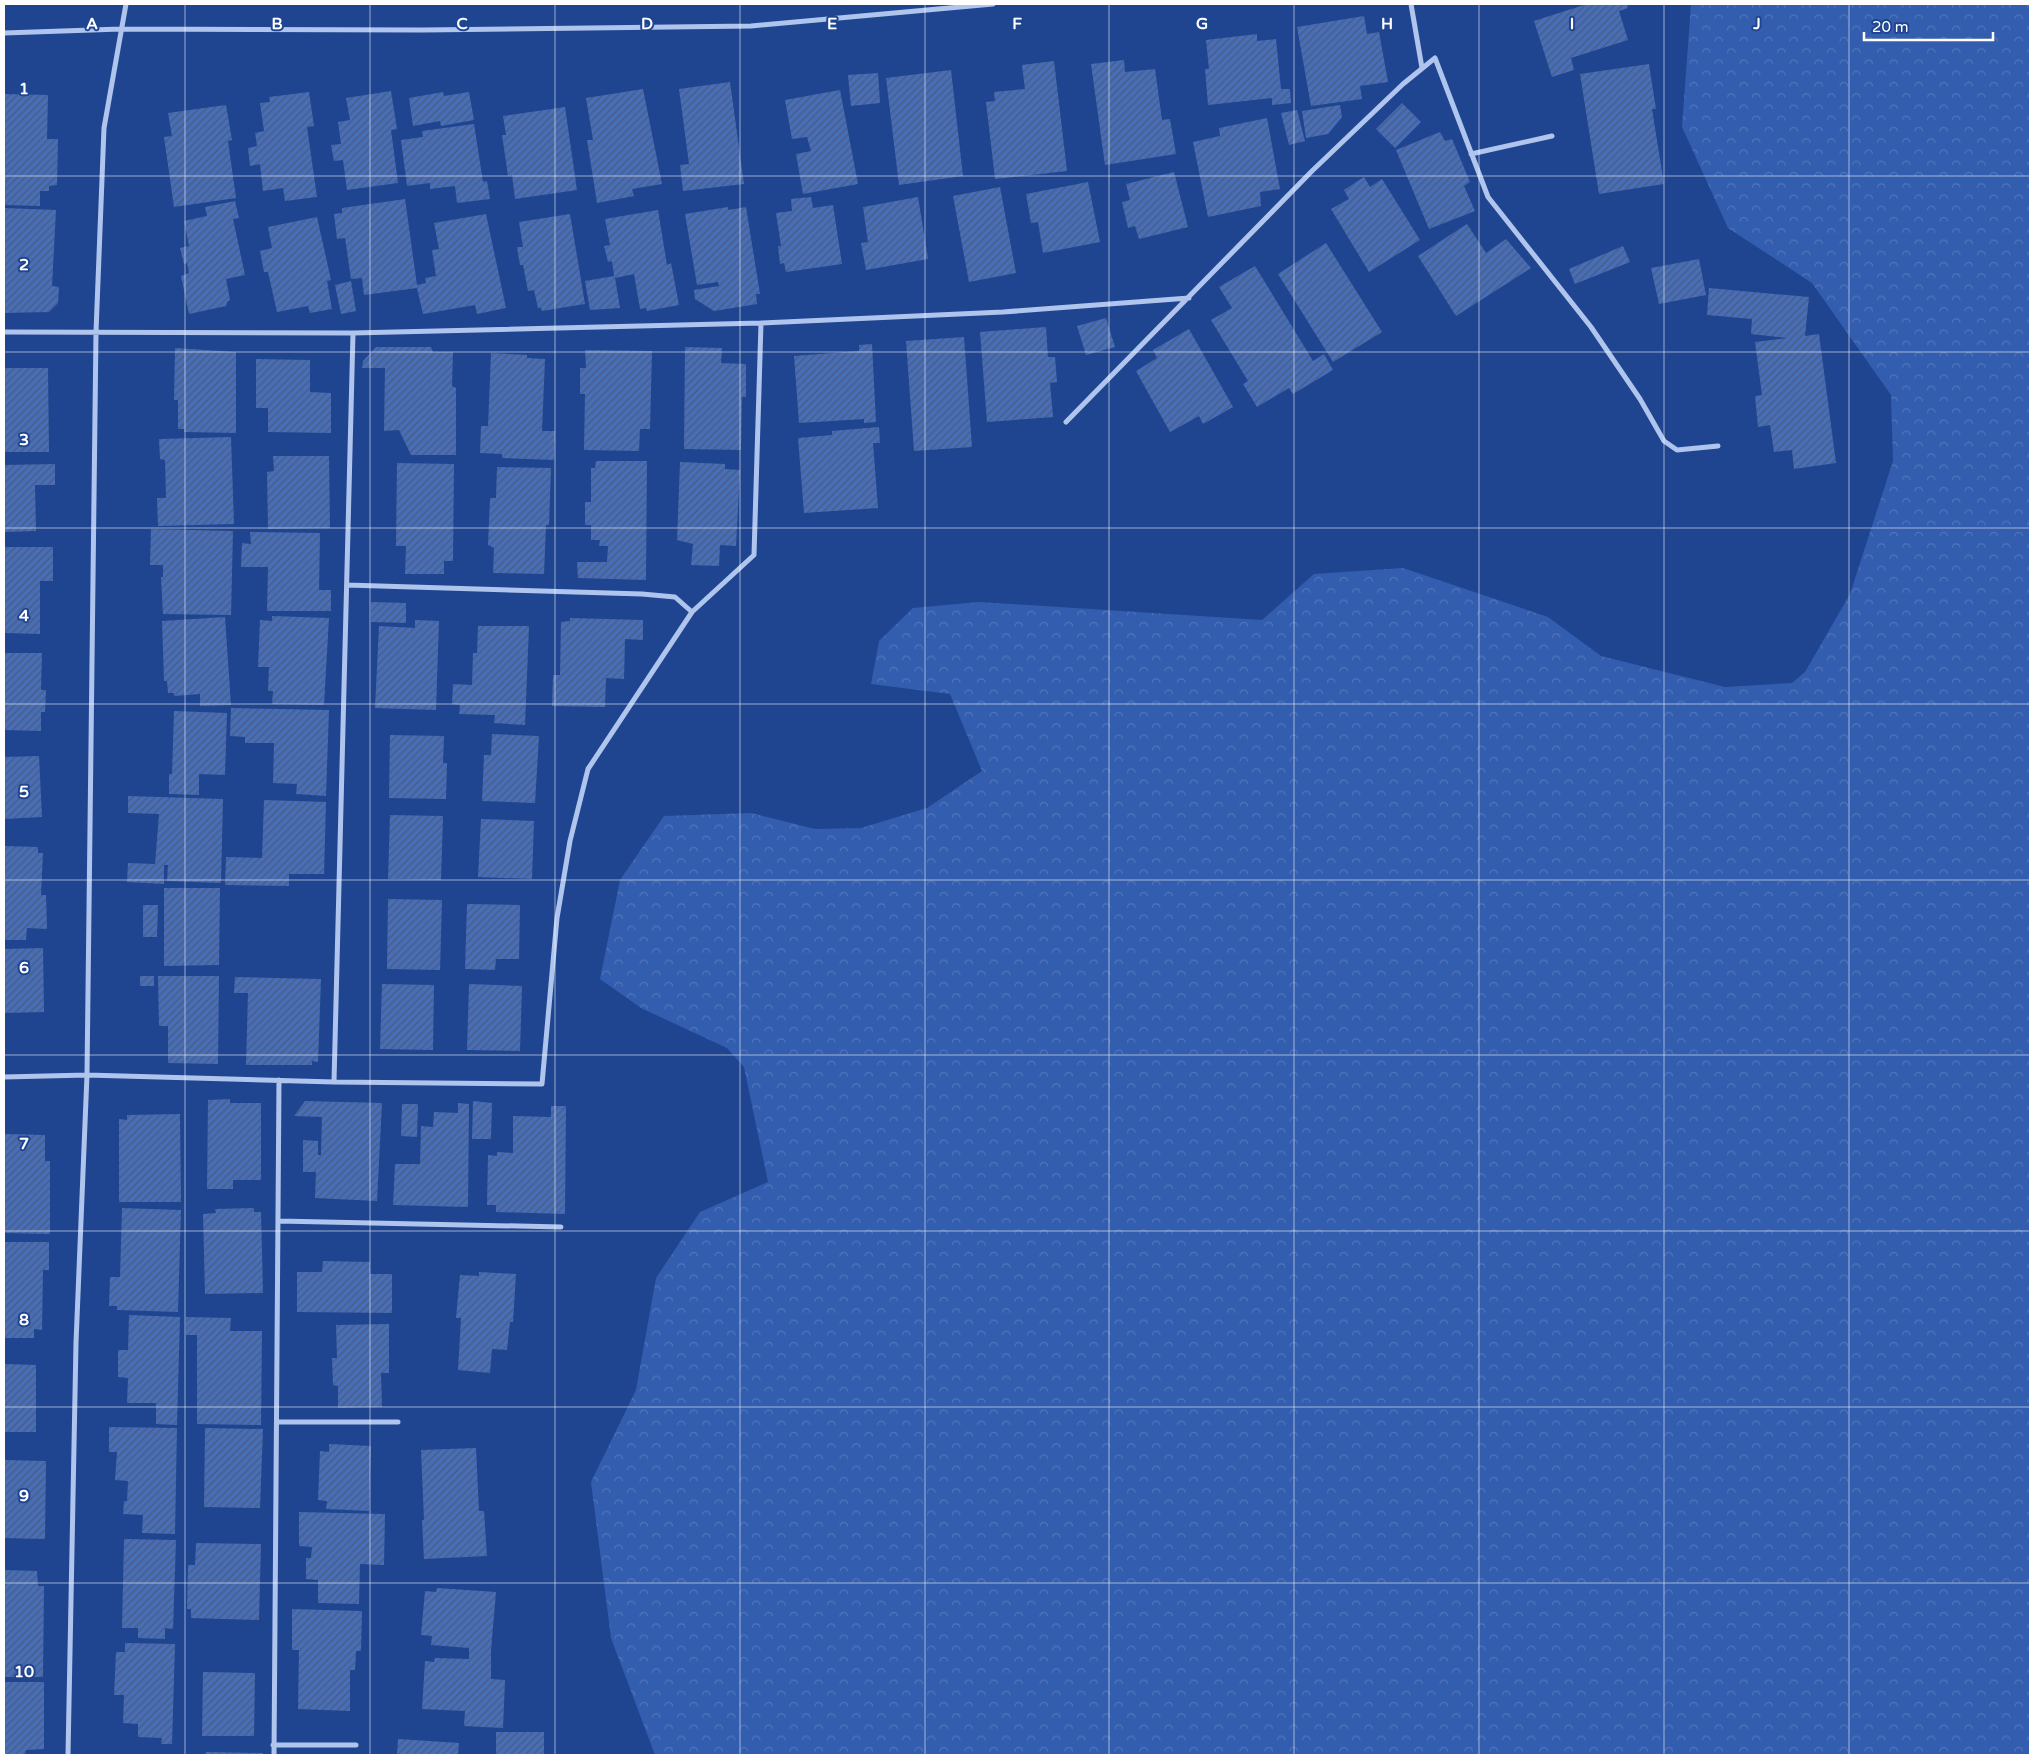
<svg xmlns="http://www.w3.org/2000/svg" width="2034" height="1759" font-family="'Varela Round',sans-serif">
	<style>
		.forest { fill: url(#forest-crowns) }
		.building { fill: url(#building-hatch) }
		.lines { fill: none; stroke-linecap: round; stroke-linejoin: round }
		.minor { stroke: #b0c5ed; stroke-width: 5 }
		.grid { fill: none; stroke: #fff; stroke-width: 1; stroke-opacity: 0.55 }
		.grid-label { font-size: 16px; text-anchor: middle; font-weight: bold; fill: #fff; stroke: #1f4590; stroke-width: 4; stroke-linejoin: round; paint-order: stroke }
	</style>
	<defs>
		<pattern id="forest-crowns" width="20" height="18" patternUnits="userSpaceOnUse" patternTransform="scale(1.25)"><rect width="20" height="18" fill="#335dae"/><path d="M2 6a3 3 0 1 1 6 0M12 15a3 3 0 1 1 6 0" fill="none" stroke="#5275ba"/></pattern>
		<pattern id="building-hatch" width="6" height="6" patternUnits="userSpaceOnUse" patternTransform="scale(1.25)"><rect width="6" height="6" fill="#486eb8"/><path d="M-1 1l2-2M0 6l6-6M5 7l2-2" fill="none" stroke="#4a5b7d"/></pattern>
	</defs>
	<rect width="100%" height="100%" fill="#1f4590"/>
	<path class="forest" d="M 1691,4 L 2030,4 L 2030,1755 L 655,1755 L 611,1638 L 591,1482 L 636,1390 L 656,1278 L 700,1212 L 768,1182 L 744,1067 L 727,1048 L 641,1008 L 600,979 L 620,880 L 664,816 L 751,813 L 815,829 L 861,828 L 927,808 L 982,771 L 950,694 L 871,684 L 879,641 L 913,608 L 979,602 L 1262,620 L 1314,574 L 1403,568 L 1548,617 L 1601,656 L 1725,687 L 1792,683 L 1805,672 L 1850,594 L 1893,461 L 1891,395 L 1812,283 L 1728,228 L 1682,127 Z"/>
	<path class="building" d="M 1587,4 L 1627,4 L 1628,8 L 1619,11 L 1628,40 L 1571,58 L 1574,70 L 1552,77 L 1534,21 Z
		M 1364,16 L 1367,34 L 1379,32 L 1388,82 L 1360,86 L 1362,99 L 1311,106 L 1297,27 Z
		M 1257,34 L 1257,41 L 1276,39 L 1281,89 L 1290,89 L 1291,103 L 1272,105 L 1272,98 L 1208,105 L 1205,69 L 1209,69 L 1206,40 Z
		M 1124,60 L 1125,72 L 1155,69 L 1162,120 L 1170,119 L 1176,154 L 1105,165 L 1091,64 Z
		M 1054,61 L 1067,171 L 995,179 L 986,102 L 995,101 L 994,92 L 1025,89 L 1022,65 Z
		M 1649,64 L 1656,109 L 1652,109 L 1664,184 L 1599,194 L 1580,74 Z
		M 951,70 L 963,176 L 899,185 L 886,78 Z
		M 878,73 L 880,103 L 851,106 L 848,75 Z
		M 730,82 L 744,184 L 683,191 L 680,165 L 689,164 L 679,89 Z
		M 643,89 L 662,184 L 632,189 L 634,196 L 597,203 L 587,140 L 593,140 L 586,98 Z
		M 840,90 L 858,184 L 803,194 L 796,154 L 811,151 L 807,137 L 792,139 L 785,100 Z
		M 391,91 L 397,129 L 391,130 L 398,183 L 347,190 L 343,160 L 334,161 L 331,145 L 341,144 L 338,122 L 350,120 L 346,98 Z
		M 309,92 L 314,126 L 307,127 L 317,197 L 285,201 L 283,188 L 263,191 L 260,164 L 250,166 L 248,148 L 257,146 L 255,133 L 264,131 L 260,103 L 270,102 L 269,97 Z
		M 443,92 L 444,96 L 469,92 L 474,120 L 441,126 L 440,121 L 413,126 L 409,98 Z
		M 4,94 L 48,95 L 47,139 L 58,139 L 57,185 L 49,186 L 49,191 L 40,191 L 40,206 L 4,205 Z
		M 1402,103 L 1421,122 L 1395,148 L 1376,129 Z
		M 226,105 L 232,140 L 228,141 L 236,198 L 174,207 L 164,137 L 172,136 L 168,113 Z
		M 1340,105 L 1342,117 L 1328,134 L 1306,138 L 1302,111 Z
		M 565,107 L 577,190 L 515,199 L 512,175 L 508,176 L 502,135 L 506,135 L 503,116 Z
		M 1297,110 L 1305,141 L 1289,145 L 1281,113 Z
		M 1267,118 L 1280,189 L 1260,192 L 1261,206 L 1208,217 L 1193,142 L 1220,136 L 1219,128 Z
		M 474,124 L 483,182 L 487,181 L 490,199 L 457,203 L 455,186 L 430,189 L 430,183 L 407,186 L 401,140 L 423,137 L 422,131 Z
		M 1440,132 L 1445,141 L 1452,139 L 1470,182 L 1464,186 L 1475,211 L 1429,229 L 1396,150 Z
		M 1174,172 L 1188,227 L 1139,239 L 1135,226 L 1128,228 L 1122,202 L 1130,200 L 1126,184 Z
		M 1364,177 L 1370,187 L 1382,179 L 1420,240 L 1369,272 L 1331,209 L 1349,199 L 1344,190 Z
		M 1088,182 L 1100,242 L 1043,253 L 1038,222 L 1031,223 L 1026,194 Z
		M 1000,187 L 1016,273 L 969,282 L 953,196 Z
		M 811,197 L 813,208 L 833,205 L 842,264 L 786,272 L 784,263 L 780,264 L 778,246 L 781,246 L 776,213 L 792,211 L 791,199 Z
		M 918,197 L 928,259 L 866,270 L 861,243 L 868,242 L 863,207 Z
		M 405,199 L 417,285 L 426,283 L 425,278 L 436,276 L 432,250 L 439,249 L 434,223 L 486,214 L 506,308 L 477,314 L 475,305 L 423,314 L 417,288 L 364,295 L 362,278 L 351,279 L 345,238 L 337,239 L 334,214 L 342,213 L 342,208 Z
		M 235,201 L 239,218 L 233,219 L 245,275 L 226,279 L 230,300 L 227,302 L 226,306 L 189,314 L 181,276 L 189,273 L 187,263 L 184,264 L 180,248 L 189,246 L 184,221 L 207,216 L 205,207 Z
		M 728,207 L 728,210 L 746,207 L 760,294 L 756,294 L 757,304 L 714,311 L 695,299 L 694,290 L 719,286 L 718,282 L 697,285 L 685,214 Z
		M 4,208 L 56,210 L 52,286 L 59,287 L 58,303 L 49,312 L 4,313 Z
		M 658,210 L 667,265 L 671,263 L 679,305 L 647,311 L 646,308 L 640,309 L 634,274 L 615,278 L 620,308 L 590,310 L 585,281 L 614,276 L 612,261 L 608,262 L 604,246 L 610,245 L 605,219 Z
		M 570,214 L 585,304 L 542,311 L 541,308 L 538,308 L 534,290 L 528,291 L 523,265 L 520,265 L 517,247 L 523,247 L 519,222 Z
		M 317,217 L 331,280 L 327,281 L 332,309 L 310,313 L 308,306 L 277,312 L 268,272 L 264,272 L 260,251 L 272,248 L 268,227 Z
		M 1467,224 L 1486,253 L 1506,239 L 1531,268 L 1456,316 L 1418,256 Z
		M 1326,243 L 1382,332 L 1333,362 L 1278,274 Z
		M 1623,246 L 1630,262 L 1575,284 L 1569,269 Z
		M 1699,259 L 1706,295 L 1659,304 L 1651,268 Z
		M 1255,266 L 1313,361 L 1324,354 L 1333,370 L 1293,394 L 1289,388 L 1257,407 L 1243,384 L 1248,381 L 1211,320 L 1232,308 L 1219,287 Z
		M 351,281 L 356,311 L 341,314 L 335,285 Z
		M 1709,288 L 1809,297 L 1805,336 L 1819,334 L 1836,463 L 1794,469 L 1792,450 L 1774,452 L 1770,425 L 1758,427 L 1755,396 L 1762,395 L 1755,342 L 1787,338 L 1751,334 L 1752,319 L 1707,315 Z
		M 1106,318 L 1115,347 L 1086,355 L 1077,326 Z
		M 1046,327 L 1048,357 L 1055,357 L 1057,382 L 1050,383 L 1053,417 L 987,422 L 980,332 Z
		M 1189,329 L 1233,407 L 1203,424 L 1199,416 L 1170,432 L 1136,371 L 1157,358 L 1153,350 Z
		M 964,337 L 972,447 L 914,451 L 906,341 Z
		M 872,344 L 876,422 L 864,423 L 864,419 L 799,423 L 794,356 L 859,351 L 859,345 Z
		M 376,347 L 431,347 L 433,352 L 453,352 L 452,386 L 456,388 L 456,455 L 411,455 L 399,430 L 384,431 L 385,368 L 362,368 L 363,361 Z
		M 685,347 L 722,348 L 721,363 L 746,364 L 746,397 L 742,397 L 741,450 L 684,449 Z
		M 175,348 L 236,352 L 236,433 L 184,432 L 184,429 L 178,429 L 178,400 L 174,400 Z
		M 585,350 L 652,351 L 650,429 L 640,429 L 639,451 L 584,450 L 585,394 L 580,394 L 580,368 L 586,368 Z
		M 491,353 L 527,355 L 527,358 L 545,359 L 542,431 L 555,431 L 554,460 L 502,458 L 502,454 L 480,453 L 481,426 L 488,426 Z
		M 256,359 L 310,360 L 310,392 L 331,393 L 331,433 L 268,432 L 268,408 L 256,408 Z
		M 4,368 L 48,368 L 49,452 L 4,452 Z
		M 879,427 L 880,443 L 873,443 L 878,508 L 804,513 L 798,438 L 832,435 L 832,431 Z
		M 231,437 L 234,524 L 158,526 L 157,498 L 166,498 L 165,460 L 160,459 L 159,439 Z
		M 273,456 L 329,456 L 330,528 L 268,529 L 267,472 L 274,471 Z
		M 596,461 L 647,461 L 646,580 L 578,578 L 577,562 L 607,562 L 608,546 L 599,546 L 600,540 L 591,540 L 591,525 L 585,525 L 585,502 L 591,502 L 591,468 L 595,468 Z
		M 680,462 L 725,464 L 725,469 L 740,470 L 736,546 L 720,545 L 719,566 L 691,565 L 693,544 L 677,540 Z
		M 397,463 L 454,464 L 453,561 L 444,561 L 444,574 L 405,574 L 406,546 L 396,546 Z
		M 55,464 L 55,485 L 35,485 L 36,531 L 4,532 L 4,465 Z
		M 497,467 L 551,468 L 549,525 L 546,525 L 544,574 L 493,573 L 494,548 L 488,545 L 490,498 L 496,498 Z
		M 151,529 L 233,531 L 231,615 L 163,614 L 161,577 L 163,577 L 163,565 L 150,565 Z
		M 250,532 L 320,533 L 319,590 L 331,590 L 331,611 L 267,611 L 268,567 L 241,567 L 242,543 L 251,544 Z
		M 4,547 L 53,547 L 53,581 L 40,581 L 40,634 L 4,633 Z
		M 371,602 L 406,603 L 406,623 L 371,622 Z
		M 272,616 L 329,618 L 324,705 L 272,704 L 273,691 L 268,691 L 269,667 L 258,667 L 260,620 L 272,621 Z
		M 225,617 L 231,705 L 200,706 L 200,694 L 174,696 L 174,693 L 168,693 L 167,681 L 164,681 L 162,621 Z
		M 570,618 L 643,620 L 643,640 L 625,639 L 624,679 L 606,678 L 605,707 L 552,706 L 553,675 L 560,675 L 561,622 L 570,621 Z
		M 415,620 L 439,621 L 436,710 L 375,708 L 379,626 L 415,628 Z
		M 478,626 L 529,626 L 525,725 L 494,723 L 495,715 L 459,714 L 460,705 L 452,704 L 453,684 L 472,685 L 473,653 L 477,653 Z
		M 4,653 L 42,653 L 41,690 L 46,690 L 45,712 L 41,712 L 41,731 L 4,730 Z
		M 231,708 L 329,710 L 326,796 L 296,794 L 297,784 L 273,783 L 274,743 L 245,743 L 245,737 L 230,736 Z
		M 174,711 L 227,713 L 225,775 L 199,774 L 199,795 L 169,794 L 169,774 L 172,774 Z
		M 492,734 L 539,736 L 535,803 L 482,801 L 484,755 L 491,755 Z
		M 390,735 L 444,736 L 443,763 L 447,763 L 446,799 L 389,798 Z
		M 39,756 L 42,817 L 4,819 L 4,757 Z
		M 128,796 L 223,799 L 221,883 L 167,881 L 168,865 L 164,865 L 164,884 L 127,882 L 128,863 L 155,864 L 159,814 L 128,813 Z
		M 264,800 L 326,802 L 324,874 L 289,874 L 289,886 L 225,885 L 226,857 L 262,858 Z
		M 390,815 L 443,816 L 441,880 L 388,879 Z
		M 481,819 L 534,821 L 532,879 L 478,877 Z
		M 4,846 L 38,847 L 38,853 L 43,853 L 41,895 L 46,895 L 47,929 L 27,928 L 26,940 L 4,940 Z
		M 164,888 L 220,888 L 219,965 L 164,966 Z
		M 388,899 L 442,900 L 440,970 L 387,969 Z
		M 467,904 L 520,905 L 519,959 L 496,959 L 495,970 L 465,969 Z
		M 143,905 L 158,905 L 157,937 L 143,937 Z
		M 43,948 L 44,1012 L 4,1013 L 4,949 Z
		M 140,976 L 154,976 L 154,986 L 140,986 Z
		M 158,976 L 219,976 L 218,1064 L 168,1063 L 168,1026 L 159,1026 Z
		M 235,977 L 321,979 L 318,1062 L 312,1061 L 312,1065 L 246,1065 L 248,993 L 234,993 Z
		M 382,984 L 434,985 L 433,1050 L 380,1049 Z
		M 469,984 L 522,986 L 520,1051 L 467,1050 Z
		M 230,1099 L 230,1103 L 261,1103 L 261,1180 L 233,1180 L 233,1189 L 207,1189 L 208,1100 Z
		M 305,1101 L 382,1103 L 377,1201 L 315,1198 L 316,1172 L 303,1172 L 303,1140 L 318,1141 L 318,1155 L 321,1155 L 322,1117 L 294,1116 Z
		M 473,1101 L 492,1103 L 491,1139 L 472,1139 Z
		M 458,1103 L 469,1104 L 468,1207 L 393,1205 L 395,1164 L 420,1164 L 421,1126 L 433,1127 L 434,1112 L 458,1113 Z
		M 402,1104 L 418,1104 L 417,1137 L 401,1136 Z
		M 551,1106 L 566,1106 L 565,1214 L 496,1212 L 496,1205 L 487,1205 L 488,1155 L 497,1156 L 497,1152 L 513,1153 L 513,1116 L 551,1117 Z
		M 180,1114 L 181,1202 L 119,1202 L 119,1119 L 127,1120 L 127,1115 Z
		M 4,1134 L 45,1135 L 45,1161 L 50,1161 L 50,1234 L 4,1233 Z
		M 122,1208 L 181,1210 L 178,1312 L 117,1310 L 117,1306 L 109,1306 L 110,1277 L 120,1277 Z
		M 254,1208 L 254,1212 L 261,1212 L 263,1293 L 205,1294 L 203,1214 L 216,1213 L 215,1209 Z
		M 4,1242 L 49,1242 L 49,1270 L 43,1270 L 42,1330 L 34,1329 L 34,1338 L 4,1338 Z
		M 323,1261 L 370,1262 L 370,1274 L 392,1274 L 392,1313 L 297,1312 L 297,1272 L 322,1272 Z
		M 479,1272 L 516,1274 L 513,1322 L 510,1322 L 507,1350 L 492,1349 L 490,1373 L 458,1370 L 461,1318 L 456,1318 L 460,1275 L 479,1276 Z
		M 129,1315 L 180,1317 L 177,1425 L 156,1424 L 156,1403 L 127,1403 L 128,1378 L 118,1377 L 118,1350 L 128,1350 Z
		M 186,1317 L 231,1318 L 230,1331 L 262,1331 L 261,1425 L 197,1424 L 197,1335 L 186,1335 Z
		M 389,1324 L 389,1373 L 381,1373 L 382,1407 L 338,1408 L 338,1386 L 333,1385 L 332,1358 L 337,1358 L 336,1325 Z
		M 5,1364 L 36,1365 L 36,1432 L 4,1432 Z
		M 109,1427 L 177,1428 L 175,1534 L 142,1533 L 143,1515 L 123,1514 L 124,1501 L 127,1501 L 128,1481 L 115,1480 L 117,1452 L 109,1452 Z
		M 205,1428 L 263,1429 L 260,1508 L 204,1507 Z
		M 329,1444 L 371,1446 L 369,1511 L 326,1509 L 327,1501 L 318,1500 L 320,1451 L 329,1452 Z
		M 476,1448 L 479,1511 L 484,1511 L 487,1556 L 424,1559 L 422,1520 L 424,1520 L 421,1450 Z
		M 4,1460 L 46,1461 L 45,1539 L 4,1538 Z
		M 299,1512 L 385,1514 L 384,1565 L 360,1564 L 359,1604 L 318,1603 L 318,1580 L 306,1579 L 306,1558 L 311,1558 L 312,1547 L 299,1546 Z
		M 124,1539 L 176,1540 L 173,1629 L 165,1628 L 165,1639 L 138,1638 L 138,1628 L 122,1628 Z
		M 196,1543 L 261,1544 L 259,1620 L 191,1618 L 191,1609 L 187,1609 L 188,1565 L 195,1565 Z
		M 4,1570 L 37,1571 L 38,1586 L 44,1586 L 43,1677 L 4,1677 Z
		M 437,1588 L 496,1592 L 491,1650 L 491,1679 L 505,1680 L 503,1728 L 464,1726 L 465,1711 L 422,1709 L 425,1661 L 434,1662 L 435,1658 L 469,1659 L 469,1648 L 431,1645 L 432,1636 L 421,1635 L 425,1591 L 436,1592 Z
		M 292,1609 L 362,1611 L 361,1651 L 356,1651 L 355,1670 L 350,1670 L 350,1711 L 298,1709 L 299,1650 L 292,1650 Z
		M 125,1643 L 175,1644 L 172,1744 L 161,1744 L 162,1738 L 138,1737 L 138,1724 L 123,1723 L 124,1695 L 114,1695 L 116,1652 L 125,1652 Z
		M 203,1672 L 255,1673 L 254,1736 L 202,1736 Z
		M 4,1682 L 44,1682 L 44,1749 L 26,1750 L 25,1755 L 4,1755 Z
		M 496,1732 L 544,1732 L 544,1755 L 496,1755 Z
		M 398,1739 L 459,1743 L 458,1755 L 397,1755 Z
		M 206,1752 L 263,1753 L 263,1755 L 205,1755 Z"/>
	<g class="lines">
		<path class="minor" d="M 1411,4 L 1422,68
			M 4,33 L 121,29 L 423,30 L 751,26 L 993,4
			M 1471,154 L 1552,136
			M 4,332 L 353,333 L 761,323 L 1003,312 L 1189,298
			M 1066,422 L 1312,171 L 1403,84 L 1435,58 L 1488,197 L 1591,327 L 1640,399 L 1664,441 L 1677,450 L 1718,446
			M 347,585 L 642,594 L 675,597 L 692,612
			M 4,1077 L 87,1075 L 334,1082 L 542,1084 L 557,918 L 570,841 L 588,769 L 692,612 L 754,555 L 761,323
			M 334,1082 L 353,333
			M 279,1221 L 561,1227
			M 277,1422 L 398,1422
			M 273,1745 L 356,1745
			M 68,1755 L 76,1343 L 87,1075 L 96,332 L 104,128 L 126,4
			M 274,1755 L 279,1080"/>
	</g>
	<path class="grid" d="M 185,4 L 185,1755M 370,4 L 370,1755M 555,4 L 555,1755M 740,4 L 740,1755M 925,4 L 925,1755M 1109,4 L 1109,1755M 1294,4 L 1294,1755M 1479,4 L 1479,1755M 1664,4 L 1664,1755M 1849,4 L 1849,1755M 4,176 L 2030,176M 4,352 L 2030,352M 4,528 L 2030,528M 4,704 L 2030,704M 4,880 L 2030,880M 4,1055 L 2030,1055M 4,1231 L 2030,1231M 4,1407 L 2030,1407M 4,1583 L 2030,1583"/>
	<g class="grid-label">
		<text x="92" y="29">A</text>
		<text x="277" y="29">B</text>
		<text x="462" y="29">C</text>
		<text x="647" y="29">D</text>
		<text x="832" y="29">E</text>
		<text x="1017" y="29">F</text>
		<text x="1202" y="29">G</text>
		<text x="1387" y="29">H</text>
		<text x="1572" y="29">I</text>
		<text x="1757" y="29">J</text>
		<text x="24" y="94">1</text>
		<text x="24" y="270">2</text>
		<text x="24" y="445">3</text>
		<text x="24" y="621">4</text>
		<text x="24" y="797">5</text>
		<text x="24" y="973">6</text>
		<text x="24" y="1149">7</text>
		<text x="24" y="1325">8</text>
		<text x="24" y="1501">9</text>
		<text x="24" y="1677">10</text>
	</g>
	<rect width="2034" height="1759" fill="none" stroke="#ffffff" stroke-width="10"/>
	<path d="M1864 32v8h129v-8" fill="none" stroke="#ffffff" stroke-width="2.5"/>
	<text x="1872" y="32" font-size="15" fill="#ffffff" stroke="#1f4590" stroke-width="4" paint-order="stroke">20 m</text>
</svg>
